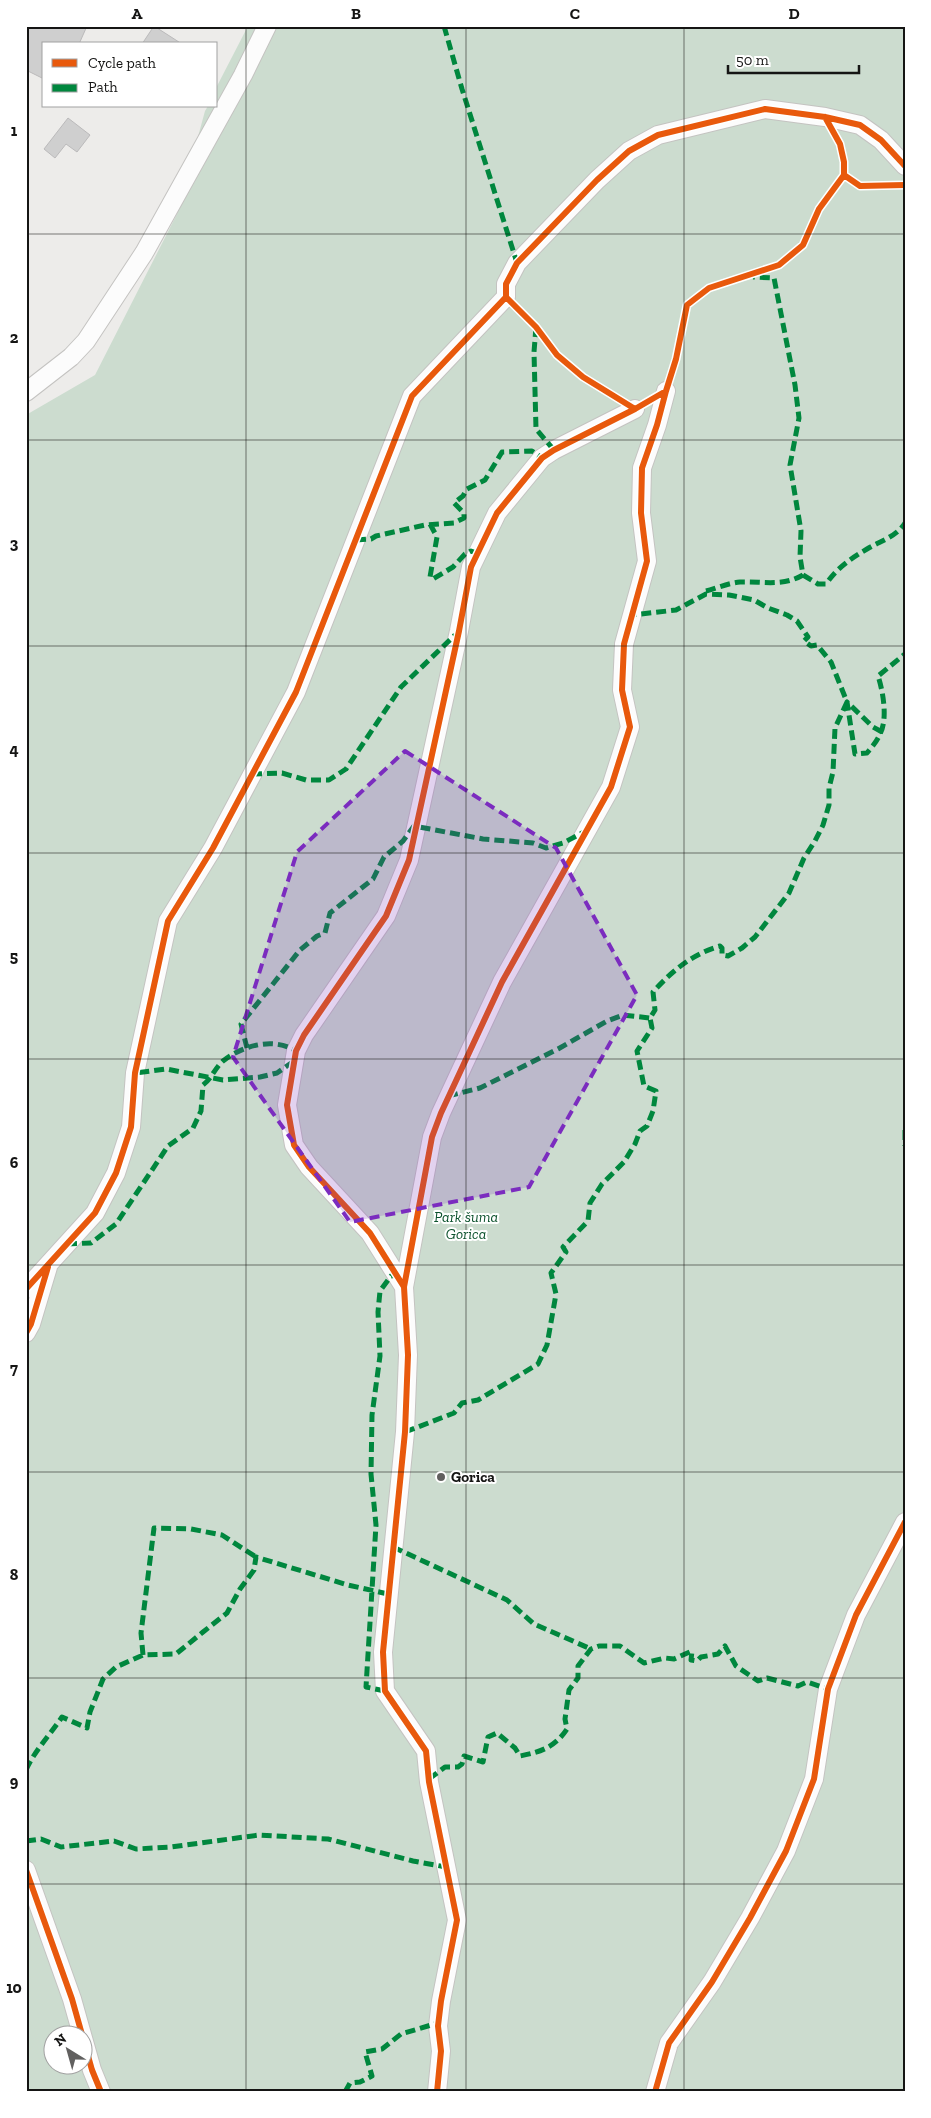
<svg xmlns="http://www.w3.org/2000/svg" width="931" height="2118" font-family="'Zilla Slab',serif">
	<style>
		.green { fill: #ccdccf; fill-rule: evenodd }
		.building { fill: #cfcfcf; stroke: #bbbabb }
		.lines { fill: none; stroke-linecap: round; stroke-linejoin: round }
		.minor-casing { stroke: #c4c3c1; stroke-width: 20 }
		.minor { stroke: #fcfcfc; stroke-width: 18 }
		.quiet { stroke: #00873e; stroke-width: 5; stroke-dasharray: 10 5; stroke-linecap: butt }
		.cycleway-casing { stroke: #fff; stroke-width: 9 }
		.cycleway { stroke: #e8590c; stroke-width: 6 }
		.marked { fill: #7b2cbf; fill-opacity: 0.2; stroke: #7b2cbf; stroke-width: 4; stroke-dasharray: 10 6; stroke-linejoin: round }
		.grid { fill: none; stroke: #151514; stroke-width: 1; stroke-opacity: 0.55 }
		.poi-dot { fill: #61605f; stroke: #fff; stroke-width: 2 }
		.labels { text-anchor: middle; stroke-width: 4; stroke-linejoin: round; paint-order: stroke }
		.park-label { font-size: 15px; font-style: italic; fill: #0b512c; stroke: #fff }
		.poi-label { font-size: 15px; font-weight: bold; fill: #151514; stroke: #fff; text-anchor: start }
		.neatline { fill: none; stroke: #151514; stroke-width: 2 }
		.grid-label { font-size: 16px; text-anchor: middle; font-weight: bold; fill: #151514 }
	</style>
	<rect width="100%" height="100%" fill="#edecea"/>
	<path class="green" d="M 248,26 L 905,26 L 905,2092 L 26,2092 L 26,415 L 95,375 L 177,214 L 205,111 L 208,106 L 216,106 L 216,88 ZM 52,2036 L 82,2036 L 82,2066 L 52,2066 Z"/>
	<path class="building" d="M 26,26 L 87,26 L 79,44 L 44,44 L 44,79 L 26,70 Z
		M 154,26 L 182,44 L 142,44 Z
		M 68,118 L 90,135 L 77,152 L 66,144 L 55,158 L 44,149 Z"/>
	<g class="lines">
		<defs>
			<path id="minor" d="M 26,392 L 71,357 L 86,341 L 144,253 L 243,75 L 267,26
				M 404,1287 L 370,1233 L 309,1167 L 294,1145 L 287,1105 L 296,1051 L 304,1035 L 386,916 L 409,860 L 459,631 L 471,567 L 497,513 L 542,458 L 554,450 L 635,409
				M 26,1289 L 95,1213 L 116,1173 L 131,1127 L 135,1073 L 168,921 L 213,848 L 296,692 L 412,396 L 506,297 L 506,284 L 517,263 L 597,180 L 629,151 L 658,135 L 765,109 L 825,117 L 860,125 L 881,140 L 905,166
				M 26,1333 L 31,1324 L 48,1267
				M 26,1870 L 72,1999 L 92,2070 L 101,2092
				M 437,2092 L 441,2051 L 438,2026 L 441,2001 L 457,1920 L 429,1782 L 426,1751 L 385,1691 L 383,1652 L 405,1432 L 408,1355 L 404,1287 L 432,1137 L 441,1113 L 502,982 L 611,787 L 630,727 L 622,690 L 624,644 L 647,561 L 641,513 L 642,468 L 657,425 L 666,391
				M 655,2092 L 669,2043 L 712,1982 L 750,1918 L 786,1851 L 814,1779 L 828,1689 L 856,1615 L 905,1522"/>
		</defs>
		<use href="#minor" class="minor-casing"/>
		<use href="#minor" class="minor"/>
		<path class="quiet" d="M 444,26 L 462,89 L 517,263
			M 536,327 L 534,352 L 536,429 L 554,450
			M 430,524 L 437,537 L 430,577 L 433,579 L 453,567 L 465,554 L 471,551 L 477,553
			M 356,540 L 371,539 L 376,536 L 425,525 L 454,523 L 464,518 L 464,513 L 454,503 L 463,496 L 467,489 L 485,480 L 502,452 L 532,451 L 542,458
			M 803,575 L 818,584 L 826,584 C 837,568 850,559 867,549 C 880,541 896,537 905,523
			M 706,591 C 717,588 729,583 740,582 C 762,581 782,587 803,575 L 800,557 L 801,531 L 790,465 L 799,418 L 795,385 L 774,278 L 753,277
			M 882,732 L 873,727 L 847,702 L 855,754 L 867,753 C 872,747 877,741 880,734 C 888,719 883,691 878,676 L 905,654
			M 252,774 L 282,773 L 306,780 L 329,780 L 346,769 L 401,687 L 455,635
			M 247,1048 L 241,1024 L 300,950 L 317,936 L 325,933 L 330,913 L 373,879 L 384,857 L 403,841 L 414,826 L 483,839 L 533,843 L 546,848 L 563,843 L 584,832
			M 448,1096 L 480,1088 L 558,1049 L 607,1021 L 623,1015 L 650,1018
			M 905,1130 L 905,1146
			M 67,1244 L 91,1243 L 116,1224 L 168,1146 L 193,1128 L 201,1111 L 203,1085 C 212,1078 215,1068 223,1061 C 243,1045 274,1037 296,1051 L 294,1061 L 277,1073 L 260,1077 L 223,1080 L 166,1069 L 135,1073
			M 405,1432 L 454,1413 L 462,1403 L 478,1400 L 538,1364 L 547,1345 L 556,1294 L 551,1273 L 566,1252 L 563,1247 L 588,1221 L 590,1203 L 602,1184 L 624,1162 L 635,1144 L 640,1131 L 647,1126 L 653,1111 L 656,1091 L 644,1086 L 637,1051 L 652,1028 L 650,1018 L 655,1010 L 653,992 C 672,971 692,954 720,946 L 722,948 L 722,955 L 728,956 L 742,948 L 755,937 L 789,893 L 804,858 L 815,841 L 823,825 L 829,805 L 829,788 L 833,772 L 835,728 L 847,702 L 831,662 L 817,645 L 811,646 L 804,641 L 808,637 L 797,621 L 787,615 L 768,608 L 754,600 L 729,595 L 706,594 L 676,610 L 632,615
			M 393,1547 L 507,1600 L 534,1624 L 591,1649
			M 143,1655 L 141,1633 L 154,1528 L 191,1529 L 222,1535 L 256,1557
			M 385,1691 L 366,1687 L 376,1525 L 371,1474 L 372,1415 L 380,1356 L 378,1312 L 380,1291 L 391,1276 L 397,1275
			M 26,1770 C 35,1750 50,1735 62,1717 L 87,1728 L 90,1712 L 103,1679 L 116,1667 L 143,1655 L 176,1654 L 203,1632 L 227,1613 L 240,1589 L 254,1570 L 256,1557 L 348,1585 L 388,1594
			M 429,1779 L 445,1767 L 458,1767 L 462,1764 L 464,1756 L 483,1762 L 488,1737 L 497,1733 L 515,1748 L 520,1756 C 541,1752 555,1747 567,1729 L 565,1719 L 569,1690 L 578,1678 L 578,1666 L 591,1649 L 599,1646 L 620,1646 L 644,1663 L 665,1658 L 674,1659 L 692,1651 L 691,1660 L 697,1661 L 701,1657 L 718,1654 L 725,1646 L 736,1666 L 758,1681 L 767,1678 L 798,1686 L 807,1682 L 828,1689
			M 26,1841 L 41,1839 L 61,1847 L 114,1841 L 136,1849 L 171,1847 L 259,1835 L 328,1839 L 413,1861 L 446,1867
			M 345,2092 L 350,2083 L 360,2082 L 372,2076 L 365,2052 L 382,2049 L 401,2034 L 438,2023"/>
		<defs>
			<path id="cycleway" d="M 844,175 L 860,186 L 905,185
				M 506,297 L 536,327 L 557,355 L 583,377 L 635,409
				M 404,1287 L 370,1233 L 309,1167 L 294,1145 L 287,1105 L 296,1051 L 304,1035 L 386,916 L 409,860 L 459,631 L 471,567 L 497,513 L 542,458 L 554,450 L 635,409 L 666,391 L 676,359 L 687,305 L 709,288 L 779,265 L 803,245 L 819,209 L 844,175 L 844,162 L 840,144 L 825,117
				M 26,1289 L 95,1213 L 116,1173 L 131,1127 L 135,1073 L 168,921 L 213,848 L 296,692 L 412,396 L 506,297 L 506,284 L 517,263 L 597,180 L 629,151 L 658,135 L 765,109 L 825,117 L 860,125 L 881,140 L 905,166
				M 26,1333 L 31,1324 L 48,1267
				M 26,1870 L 72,1999 L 92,2070 L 101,2092
				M 437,2092 L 441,2051 L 438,2026 L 441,2001 L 457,1920 L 429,1782 L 426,1751 L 385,1691 L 383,1652 L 405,1432 L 408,1355 L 404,1287 L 432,1137 L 441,1113 L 502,982 L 611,787 L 630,727 L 622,690 L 624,644 L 647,561 L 641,513 L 642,468 L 657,425 L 666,391
				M 655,2092 L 669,2043 L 712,1982 L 750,1918 L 786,1851 L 814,1779 L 828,1689 L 856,1615 L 905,1522"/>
		</defs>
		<use href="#cycleway" class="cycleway-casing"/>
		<use href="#cycleway" class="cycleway"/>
	</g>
	<path class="marked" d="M 405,751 L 556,848 L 637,995 L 529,1187 L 350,1222 L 233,1057 L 297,852 Z"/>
	<path class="grid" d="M 246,26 L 246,2092M 466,26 L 466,2092M 684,26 L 684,2092M 26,234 L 905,234M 26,440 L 905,440M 26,646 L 905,646M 26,853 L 905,853M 26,1059 L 905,1059M 26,1265 L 905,1265M 26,1472 L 905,1472M 26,1678 L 905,1678M 26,1884 L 905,1884"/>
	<circle class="poi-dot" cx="441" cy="1477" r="5"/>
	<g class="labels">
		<g class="park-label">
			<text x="466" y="1222">Park šuma<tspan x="466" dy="17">Gorica</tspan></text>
		</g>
		<g class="poi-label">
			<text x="451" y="1482">Gorica</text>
		</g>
	</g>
	<rect width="931" height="2118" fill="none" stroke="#ffffff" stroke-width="55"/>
	<rect x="42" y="42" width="175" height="65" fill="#ffffff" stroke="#a1a1a1"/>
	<rect x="52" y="59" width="25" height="8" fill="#e8590c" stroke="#a1a1a1"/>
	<text x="88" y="68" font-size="15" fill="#151514">Cycle path</text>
	<rect x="52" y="84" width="25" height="8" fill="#00873e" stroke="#a1a1a1"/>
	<text x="88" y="92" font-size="15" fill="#151514">Path</text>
	<g transform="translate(68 2050) rotate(323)"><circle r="24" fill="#ffffff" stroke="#a1a1a1"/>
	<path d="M0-4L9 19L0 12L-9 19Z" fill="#61605f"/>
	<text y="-8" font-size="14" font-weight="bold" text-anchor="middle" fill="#151514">N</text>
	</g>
	<path d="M728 65v8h131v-8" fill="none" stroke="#151514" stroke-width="2.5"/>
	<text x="736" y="65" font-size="15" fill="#151514" stroke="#ffffff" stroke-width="4" paint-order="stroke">50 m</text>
	<rect x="28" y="28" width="876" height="2062" class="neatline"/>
	<g class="grid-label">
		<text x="137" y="19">A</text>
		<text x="356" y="19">B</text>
		<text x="575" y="19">C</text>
		<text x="794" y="19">D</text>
		<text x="14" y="136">1</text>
		<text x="14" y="343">2</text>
		<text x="14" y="549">3</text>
		<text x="14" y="755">4</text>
		<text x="14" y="962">5</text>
		<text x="14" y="1168">6</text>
		<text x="14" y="1374">7</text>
		<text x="14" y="1580">8</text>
		<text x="14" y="1787">9</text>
		<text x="14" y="1993">10</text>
	</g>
</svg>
